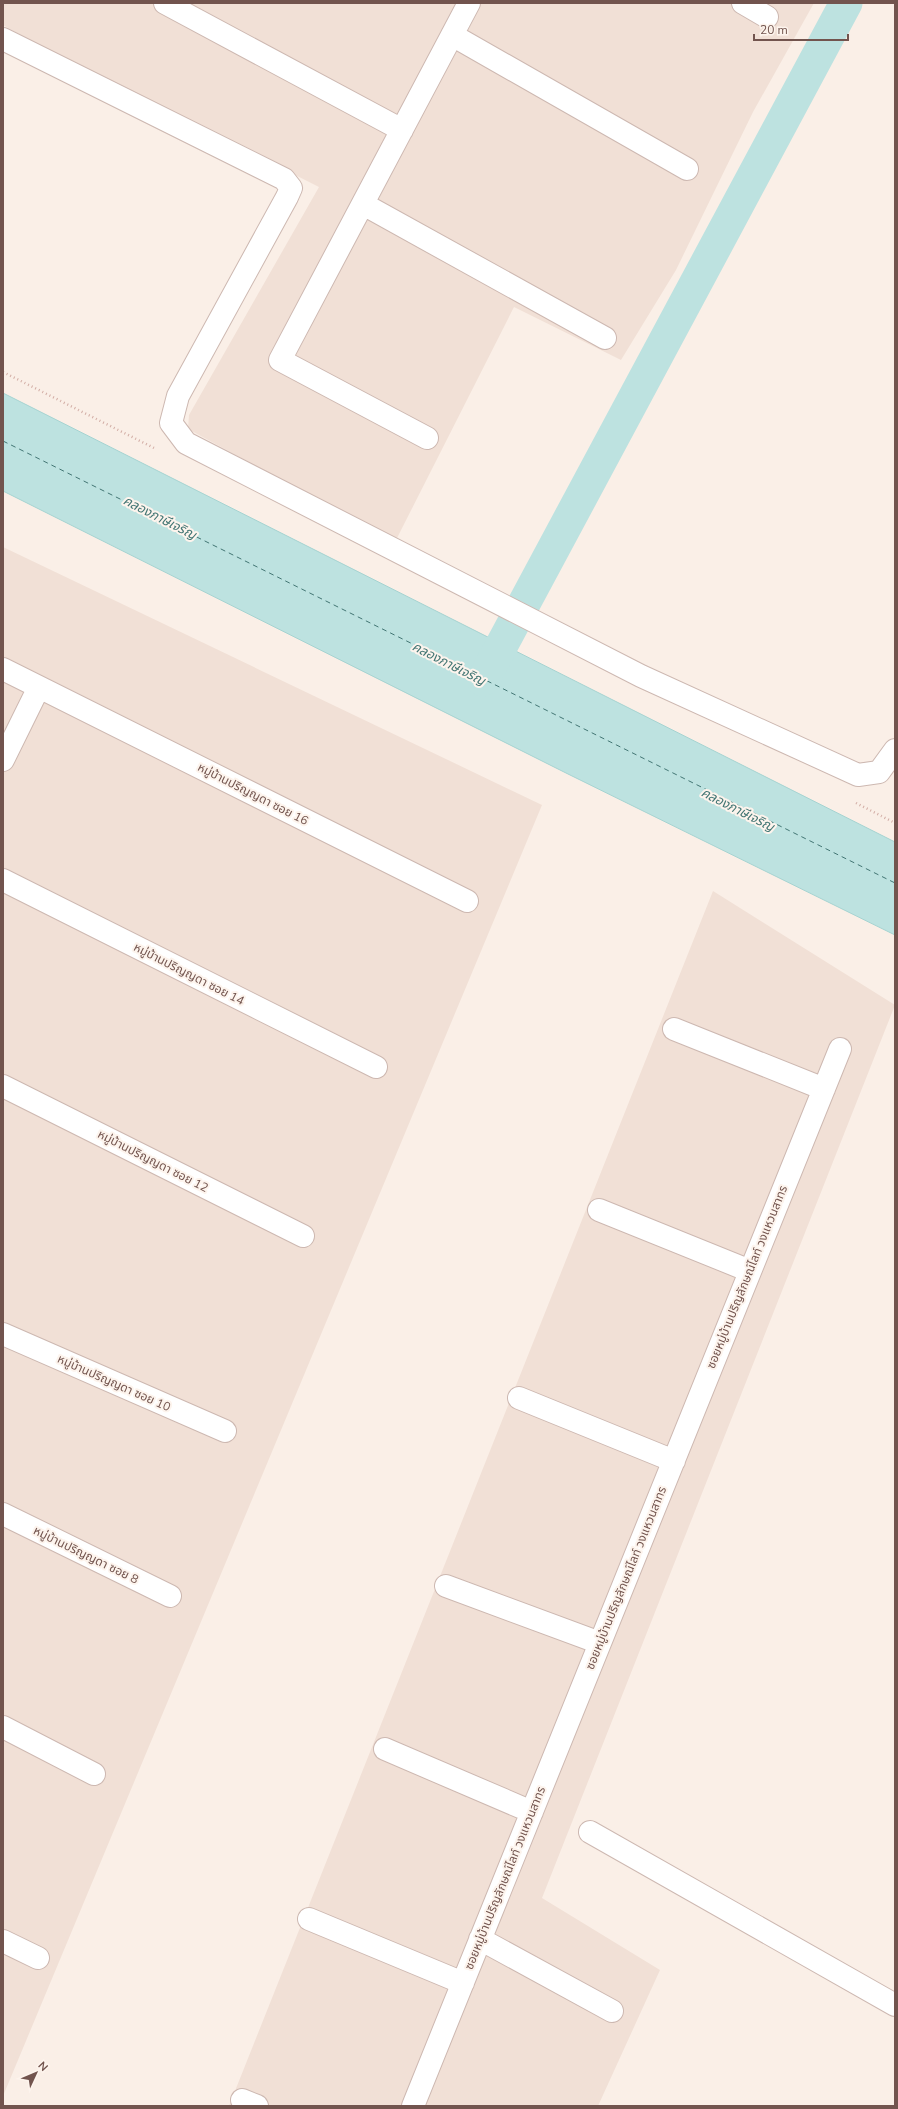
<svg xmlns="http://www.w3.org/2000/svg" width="898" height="2109" font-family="'Nunito Sans','Noto Sans Thai',sans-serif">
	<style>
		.residential { fill: #f1e0d6 }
		.water { fill: #bde2e0; stroke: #a5d3d1 }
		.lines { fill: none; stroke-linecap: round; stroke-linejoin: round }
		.canal { stroke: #bde2e0; stroke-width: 33 }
		.ferry { stroke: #437674; stroke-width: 1; stroke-dasharray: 5 4; stroke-linecap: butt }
		.minor-casing { stroke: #cdb8b1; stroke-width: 24 }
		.path { stroke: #d2ada5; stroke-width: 2.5; stroke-dasharray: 1 3; stroke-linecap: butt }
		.minor { stroke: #fff; stroke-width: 22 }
		.labels { text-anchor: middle; stroke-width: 4; stroke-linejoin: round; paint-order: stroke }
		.street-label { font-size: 12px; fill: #72544e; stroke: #fdf4ed }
		.water-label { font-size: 13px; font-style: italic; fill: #437674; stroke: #fdf4ed }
	</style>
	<rect width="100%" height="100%" fill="#faefe7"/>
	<path class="residential" d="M 3,3 L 814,3 L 753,112 L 676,270 L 621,360 L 514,307 L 395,542 L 188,429 L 189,415 L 319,187 L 44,48 L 3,25 Z
		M 3,547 L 542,805 L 3,2096 Z
		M 713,891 L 895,1005 L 542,1898 L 660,1970 L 598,2106 L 229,2106 Z"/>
	<path class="water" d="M 3,393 L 895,842 L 895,935 L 568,774 L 3,491 Z"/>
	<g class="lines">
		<path class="canal" d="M 483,680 L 846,3"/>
		<path class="ferry" d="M 3,441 L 895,883"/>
		<defs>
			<path id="minor" d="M 165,3 L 402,130
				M 743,3 L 767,17
				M 452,35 L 687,169
				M 3,39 L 284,179 L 291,188 L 287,197 L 178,396 L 171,423 L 186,443 L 641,676 L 858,775 L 879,772 L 895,750
				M 363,204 L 605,338
				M 427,438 L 280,360 L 469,3
				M 3,669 L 467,901
				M 3,760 L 39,687
				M 3,880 L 376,1067
				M 674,1029 L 824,1089
				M 3,1086 L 303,1236
				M 599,1210 L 750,1271
				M 3,1334 L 225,1431
				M 519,1398 L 674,1461
				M 3,1514 L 170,1596
				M 446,1586 L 600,1643
				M 3,1727 L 94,1774
				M 385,1749 L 532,1812
				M 590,1832 L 895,2005
				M 309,1919 L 463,1983
				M 480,1939 L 612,2011
				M 3,1941 L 38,1958
				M 242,2100 L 257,2106
				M 413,2106 L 840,1049"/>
		</defs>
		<use href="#minor" class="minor-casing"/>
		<path class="path" d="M 3,372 L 154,448
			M 856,803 L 895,823"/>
		<use href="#minor" class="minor"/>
	</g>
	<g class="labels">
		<g class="street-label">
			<text transform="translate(253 794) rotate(27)" y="4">หมู่บ้านปริญญดา ซอย 16</text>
			<text transform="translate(189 974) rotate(27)" y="4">หมู่บ้านปริญญดา ซอย 14</text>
			<text transform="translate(153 1161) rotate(27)" y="4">หมู่บ้านปริญญดา ซอย 12</text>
			<text transform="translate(747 1277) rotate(-68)" y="4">ซอยหมู่บ้านปริญลักษณ์ไลท์ วงแหวนสาทร</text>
			<text transform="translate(114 1383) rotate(24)" y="4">หมู่บ้านปริญญดา ซอย 10</text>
			<text transform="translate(86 1555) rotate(26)" y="4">หมู่บ้านปริญญดา ซอย 8</text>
			<text transform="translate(626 1578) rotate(-68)" y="4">ซอยหมู่บ้านปริญลักษณ์ไลท์ วงแหวนสาทร</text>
			<text transform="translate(505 1878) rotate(-68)" y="4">ซอยหมู่บ้านปริญลักษณ์ไลท์ วงแหวนสาทร</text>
		</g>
		<g class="water-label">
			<text transform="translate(160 517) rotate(27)" y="5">คลองภาษีเจริญ</text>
			<text transform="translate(449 663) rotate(27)" y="5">คลองภาษีเจริญ</text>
			<text transform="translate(738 809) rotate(27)" y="5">คลองภาษีเจริญ</text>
		</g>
	</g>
	<rect width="898" height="2109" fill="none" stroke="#72544e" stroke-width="8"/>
	<g transform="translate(36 2073) rotate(46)" stroke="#fdf4ed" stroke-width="3" paint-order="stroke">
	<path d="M0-3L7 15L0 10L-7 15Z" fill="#72544e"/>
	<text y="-6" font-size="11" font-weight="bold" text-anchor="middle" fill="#72544e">N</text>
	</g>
	<path d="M754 34v6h94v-6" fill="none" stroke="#72544e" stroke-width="2"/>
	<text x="760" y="34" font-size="12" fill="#72544e" stroke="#fdf4ed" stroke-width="3" paint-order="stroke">20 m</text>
</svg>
